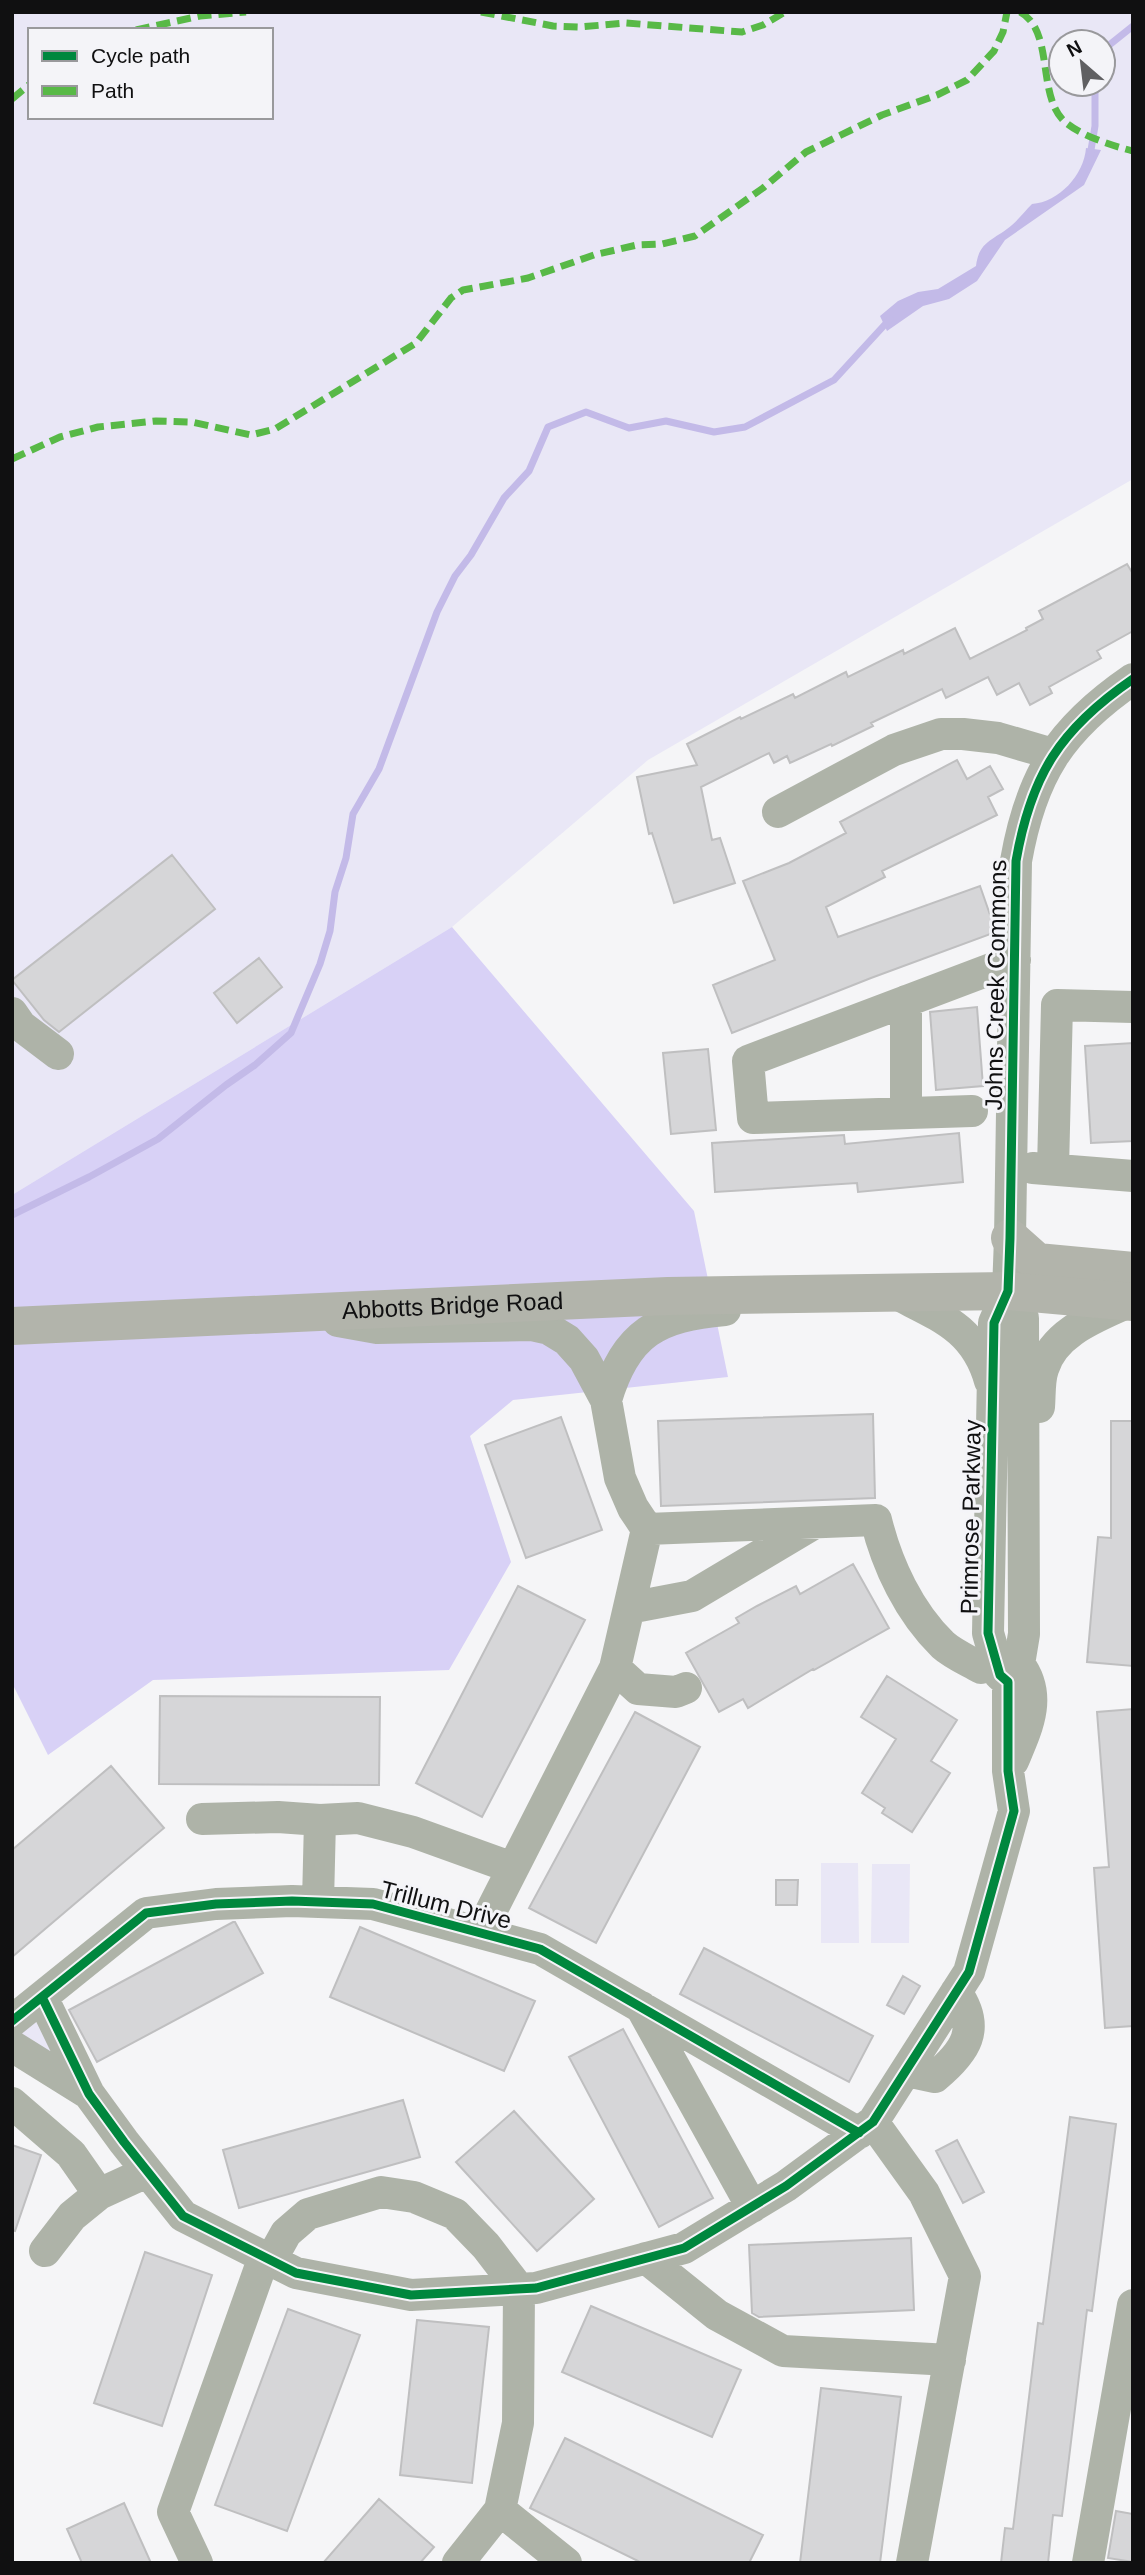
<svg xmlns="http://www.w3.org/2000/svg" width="1145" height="2575" font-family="Helvetica,sans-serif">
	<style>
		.green { fill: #e9e7f6; fill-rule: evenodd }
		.forest { fill: #d8d1f6 }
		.water { fill: #c3bae8 }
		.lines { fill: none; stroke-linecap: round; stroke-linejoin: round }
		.stream { stroke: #c3bae8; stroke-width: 7 }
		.building { fill: #d6d6d8; stroke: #bfbfc0; stroke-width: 2 }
		.minor { stroke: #aeb3a8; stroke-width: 32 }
		.major { stroke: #b2b4ab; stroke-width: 38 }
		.quiet { stroke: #58b947; stroke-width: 7; stroke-dasharray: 14 7; stroke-linecap: butt }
		.cycleway-casing { stroke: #f4f4f8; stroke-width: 13 }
		.cycleway { stroke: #00873e; stroke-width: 9 }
		.labels { text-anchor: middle; stroke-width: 6; stroke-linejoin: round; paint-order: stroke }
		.street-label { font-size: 24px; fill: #101011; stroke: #f4f4f8 }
	</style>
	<rect width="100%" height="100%" fill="#f5f5f7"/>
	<path class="green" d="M 12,12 L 1133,12 L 1133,479 L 648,760 L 452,927 L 12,1195 ZM 30,30 L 271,30 L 271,117 L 30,117 ZM 1061,42 L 1103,42 L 1103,84 L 1061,84 Z
		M 821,1863 L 858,1863 L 859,1943 L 821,1943 Z
		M 872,1864 L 910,1864 L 909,1943 L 871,1943 Z
		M 35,2020 L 74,2076 L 18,2031 Z"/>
	<path class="forest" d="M 452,927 L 694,1211 L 728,1377 L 513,1400 L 470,1436 L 511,1562 L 449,1670 L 153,1680 L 48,1755 L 12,1683 L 12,1195 Z"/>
	<path class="water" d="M 1086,148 L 1101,150 L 1084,185 L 1005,240 L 977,281 L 949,299 L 923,306 L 887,331 L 880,316 L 898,301 L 918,292 L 938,289 L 976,266 C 979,240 995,240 1012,225 C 1019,219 1025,211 1032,204 C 1059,202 1084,175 1086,148 Z"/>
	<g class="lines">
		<path class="stream" d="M 1103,50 L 1133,26
			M 1090,156 L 1095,126 L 1095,84
			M 12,1215 L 89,1177 L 158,1139 L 226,1085 L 255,1065 L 291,1033 L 320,964 L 330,931 L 335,892 L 346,858 L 353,814 L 379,769 L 437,612 L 455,576 L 471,555 L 504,498 L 529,471 L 548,427 L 586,412 L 629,428 L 666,421 L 714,432 L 745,427 L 834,380 L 890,319"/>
	</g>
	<path class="building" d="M 1127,564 L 1133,574 L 1133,631 L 1097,651 L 1101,658 L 1049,687 L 1052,693 L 1030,705 L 1019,683 L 997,695 L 988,677 L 946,698 L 942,689 L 871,723 L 873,726 L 832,746 L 831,744 L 790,763 L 787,756 L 774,763 L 769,753 L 701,787 L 712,840 L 720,838 L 735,883 L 674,903 L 652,833 L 649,834 L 637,777 L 697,765 L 687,744 L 740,717 L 741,719 L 793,694 L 795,698 L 846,672 L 848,677 L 903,650 L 904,654 L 955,628 L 970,659 L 1027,630 L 1026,628 L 1043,619 L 1039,611 Z
		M 957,760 L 967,779 L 990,766 L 1003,789 L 988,797 L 997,815 L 882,871 L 885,877 L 826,907 L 838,937 L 980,886 L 996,932 L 871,978 L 732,1033 L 713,985 L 775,960 L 743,881 L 789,863 L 846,833 L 840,822 Z
		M 172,855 L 215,909 L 59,1032 L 44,1020 L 12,980 Z
		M 259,958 L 282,987 L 237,1023 L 214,993 Z
		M 977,1007 L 983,1086 L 936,1090 L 930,1012 Z
		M 1133,1043 L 1133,1141 L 1091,1143 L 1085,1046 Z
		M 708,1049 L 716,1130 L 671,1134 L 663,1053 Z
		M 959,1133 L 963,1182 L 858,1192 L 857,1183 L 715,1192 L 712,1143 L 844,1135 L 845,1144 Z
		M 873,1414 L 875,1498 L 661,1506 L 658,1421 Z
		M 561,1417 L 602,1530 L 526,1558 L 485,1445 Z
		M 1111,1421 L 1133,1421 L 1133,1666 L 1087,1662 L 1098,1537 L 1111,1538 Z
		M 853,1564 L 889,1628 L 814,1670 L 813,1669 L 748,1708 L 743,1699 L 719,1712 L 686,1653 L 739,1623 L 736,1618 L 757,1606 L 796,1586 L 800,1594 Z
		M 518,1586 L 585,1620 L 482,1817 L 416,1783 Z
		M 887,1676 L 957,1720 L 931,1761 L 950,1773 L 912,1832 L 882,1813 L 885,1808 L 862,1793 L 896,1739 L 861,1717 Z
		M 160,1696 L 380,1697 L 379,1785 L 159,1784 Z
		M 1133,1709 L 1133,2026 L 1105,2028 L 1094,1868 L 1109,1867 L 1097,1712 Z
		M 635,1712 L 700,1747 L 596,1943 L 529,1908 Z
		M 111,1766 L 164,1828 L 12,1957 L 12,1850 Z
		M 776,1880 L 798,1880 L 797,1905 L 776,1905 Z
		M 233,1922 L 235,1922 L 263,1973 L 97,2062 L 69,2010 Z
		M 360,1927 L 535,2001 L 504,2071 L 330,1997 Z
		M 704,1948 L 873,2036 L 849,2082 L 680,1994 Z
		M 903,1976 L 920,1986 L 904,2014 L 887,2005 Z
		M 623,2029 L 713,2198 L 659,2227 L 569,2057 Z
		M 403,2100 L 420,2157 L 239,2208 L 223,2150 Z
		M 514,2111 L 594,2199 L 537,2251 L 456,2162 Z
		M 1070,2117 L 1116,2124 L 1092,2311 L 1087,2310 L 1062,2516 L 1053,2515 L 1048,2563 L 1001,2563 L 1005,2528 L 1013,2529 L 1038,2323 L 1043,2324 Z
		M 957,2140 L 984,2192 L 963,2203 L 936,2151 Z
		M 12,2145 L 41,2155 L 15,2231 L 12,2230 Z
		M 911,2238 L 914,2310 L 759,2317 L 752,2313 L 749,2245 Z
		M 145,2252 L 212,2275 L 162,2426 L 94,2403 Z
		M 591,2306 L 741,2370 L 712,2437 L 562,2372 Z
		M 288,2309 L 360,2335 L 287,2531 L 215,2505 Z
		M 417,2320 L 489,2327 L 472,2483 L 400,2475 Z
		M 821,2388 L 901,2397 L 880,2563 L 800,2563 Z
		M 565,2438 L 763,2535 L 749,2563 L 642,2563 L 530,2508 Z
		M 379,2499 L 434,2547 L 420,2563 L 323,2563 Z
		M 124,2503 L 151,2563 L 82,2563 L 67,2529 Z
		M 1116,2511 L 1133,2514 L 1133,2562 L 1108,2558 Z"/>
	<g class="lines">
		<path class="minor" d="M 778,812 L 894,750 L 941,734 L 963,734 L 998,738 L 1053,754
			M 906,1001 L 906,1112
			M 12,1013 L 21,1026 L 58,1054
			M 972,1111 L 753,1118 L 748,1061 L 1015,960
			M 1033,1168 L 1133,1176
			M 1053,1169 L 1057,1005 L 1133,1007
			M 1008,1291 L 1023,1318 L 1024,1634 L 1019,1664 C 1043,1696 1027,1728 1013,1761
			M 893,1292 C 938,1316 975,1327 990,1381
			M 338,1321 L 377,1328 L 531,1325 L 549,1329 L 567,1340 L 584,1359 L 606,1400 L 620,1478 L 633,1508 L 647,1529 L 876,1520 C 887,1565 909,1612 943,1645 C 953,1654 969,1661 981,1668 L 997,1663 L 1016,1664
			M 606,1400 C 626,1332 658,1316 725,1310
			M 1039,1407 C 1040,1395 1039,1380 1043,1369 C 1054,1331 1099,1316 1131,1301
			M 629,1608 L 692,1596 L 813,1524
			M 615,1668 L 638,1689 L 676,1692 L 686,1688
			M 202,1819 L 278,1817 L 320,1820
			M 318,1902 L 320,1820 L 358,1818 L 413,1832 L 513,1868
			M 480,1933 L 615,1668 L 647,1529
			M 42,1997 L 89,2094 L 124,2142 L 183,2216 L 296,2273 L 411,2295 L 536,2288 L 684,2248 L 786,2186 L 873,2122 L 969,1972 L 1014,1811 L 1008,1771 L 1008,1682 L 1000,1675 L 988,1633 L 994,1323 L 1008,1291 L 1010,1238 L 1016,861 C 1031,775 1060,729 1133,679
			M 641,2007 L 752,2207
			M 12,2021 L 146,1913 L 216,1904 L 292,1901 L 373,1904 L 540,1949 L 859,2133
			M 12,2046 L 89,2094
			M 907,2071 L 935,2077 C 965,2052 982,2029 956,1992
			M 12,2103 L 71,2154 L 99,2194 L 147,2172
			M 873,2122 L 924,2193 L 965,2276 L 912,2563
			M 45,2251 L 72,2216 L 99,2194
			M 646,2258 L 717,2315 L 783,2351 L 950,2360
			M 271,2260 L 286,2233 L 308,2214 L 381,2192 L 414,2197 L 455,2214 L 486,2246 L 519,2289 L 518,2423 L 500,2510 L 566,2563
			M 197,2563 L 173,2512 L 264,2257
			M 458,2563 L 500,2510
			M 1088,2563 L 1133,2305"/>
		<g class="major">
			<path d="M 1010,1238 L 1037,1262 L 1133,1271"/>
			<path id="s1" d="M 12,1326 L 668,1296 L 1008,1291 L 1133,1302"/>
		</g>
		<path class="quiet" d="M 481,12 L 553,26 L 580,27 L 626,23 L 742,32 L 763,25 L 785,12
			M 1020,12 C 1054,30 1037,93 1063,120 C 1078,135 1113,146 1133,151
			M 136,30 L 200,16 L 246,12
			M 12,99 L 30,84
			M 12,459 L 60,437 L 98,427 L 156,421 L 192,422 L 251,435 L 275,429 L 416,343 L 451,298 L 463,290 L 528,278 L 594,255 L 637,245 L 662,244 L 695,236 L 763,188 L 806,152 L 882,115 L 937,95 L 967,80 L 994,51 L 1003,32 L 1007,12"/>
		<defs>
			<path id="cycleway" d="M 42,1997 L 89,2094 L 124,2142 L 183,2216 L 296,2273 L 411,2295 L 536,2288 L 684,2248 L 786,2186 L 873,2122 L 969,1972 L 1014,1811 L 1008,1771 L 1008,1682 L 1000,1675 L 988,1633 L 994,1323 L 1008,1291 L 1010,1238 L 1016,861 C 1031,775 1060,729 1133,679
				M 12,2021 L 146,1913 L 216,1904 L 292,1901 L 373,1904 L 540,1949 L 859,2133"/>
		</defs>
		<use href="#cycleway" class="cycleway-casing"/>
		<use href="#cycleway" class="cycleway"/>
	</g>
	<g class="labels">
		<g class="street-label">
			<text transform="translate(996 985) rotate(-89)" y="8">Johns Creek Commons</text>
			<text dy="8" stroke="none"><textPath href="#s1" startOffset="441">Abbotts Bridge Road</textPath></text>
			<text transform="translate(971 1517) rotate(-89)" y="8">Primrose Parkway</text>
			<text transform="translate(446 1905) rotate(14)" y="8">Trillum Drive</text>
		</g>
	</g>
	<rect width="1145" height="2575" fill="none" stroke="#101011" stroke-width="28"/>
	<rect x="28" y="28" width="245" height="91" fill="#f4f4f8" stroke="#99999c" stroke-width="2"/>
	<rect x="42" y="51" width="35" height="10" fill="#00873e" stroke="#99999c" stroke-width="2"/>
	<text x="91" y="63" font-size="21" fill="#101011">Cycle path</text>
	<rect x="42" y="86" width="35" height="10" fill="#58b947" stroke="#99999c" stroke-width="2"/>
	<text x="91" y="98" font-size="21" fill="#101011">Path</text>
	<g transform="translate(1082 63) rotate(332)"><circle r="33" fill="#f4f4f8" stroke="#99999c" stroke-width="2"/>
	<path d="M0-5L12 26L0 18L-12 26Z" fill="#606062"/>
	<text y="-10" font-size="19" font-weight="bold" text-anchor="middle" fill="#101011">N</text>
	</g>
</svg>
